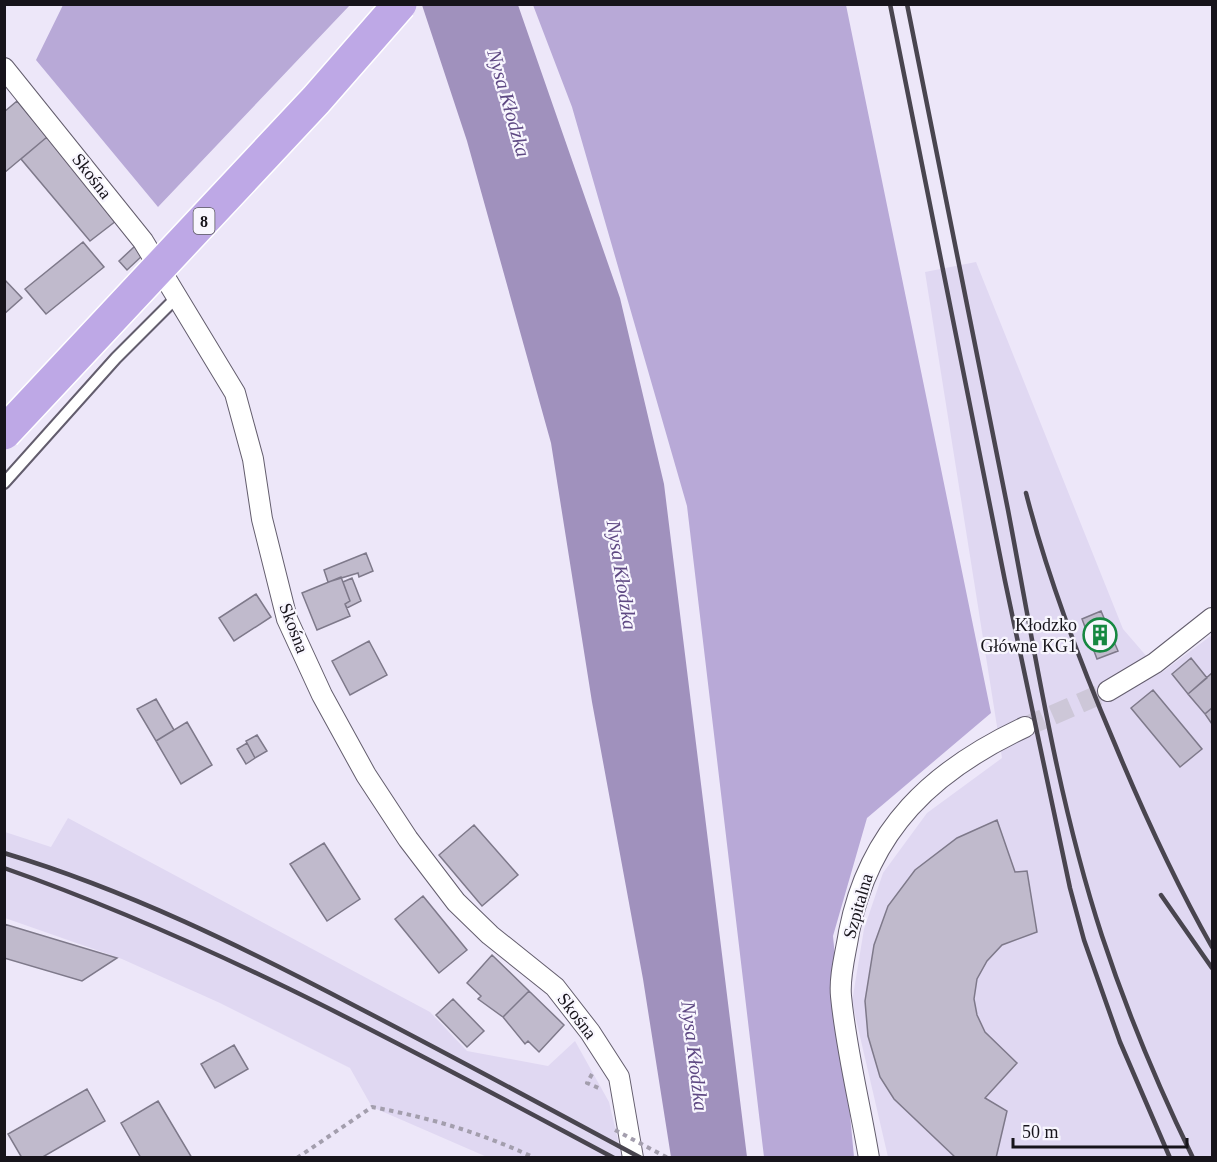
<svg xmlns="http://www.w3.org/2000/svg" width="1217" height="1162" font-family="Georgia,serif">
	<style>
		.built { fill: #e0d8f2 }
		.forest { fill: #b8a9d7 }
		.water { fill: #a091bd }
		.building { fill: #c0bacc; stroke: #7e798a; stroke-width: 1.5 }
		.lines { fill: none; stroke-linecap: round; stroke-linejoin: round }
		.minor-tunnel { stroke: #cdc7d8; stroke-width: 20; stroke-dasharray: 20 10; stroke-linecap: butt }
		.service-casing { stroke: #635d6d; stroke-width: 14 }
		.minor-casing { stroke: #635d6d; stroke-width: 22 }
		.path { stroke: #a39ead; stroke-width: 4; stroke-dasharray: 4.5 4.5; stroke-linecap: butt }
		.service { stroke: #fff; stroke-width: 10 }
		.minor { stroke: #fff; stroke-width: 20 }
		.rail { stroke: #49454f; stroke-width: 4.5 }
		.trunk-bridge-casing { stroke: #fff; stroke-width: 36; stroke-linecap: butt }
		.path-bridge { stroke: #a39ead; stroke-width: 4; stroke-dasharray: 4.5 4.5; stroke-linecap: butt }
		.trunk-bridge { stroke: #bea8e6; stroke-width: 33 }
		.labels { text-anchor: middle; stroke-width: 4.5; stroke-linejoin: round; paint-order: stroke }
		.shield { fill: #f8f6fe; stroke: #5a585f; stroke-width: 1.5 }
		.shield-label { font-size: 16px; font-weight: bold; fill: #17141b }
		.street-label { font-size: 18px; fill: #17141b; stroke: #f8f6fe }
		.poi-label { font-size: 18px; fill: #17141b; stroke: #f8f6fe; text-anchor: end }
		.water-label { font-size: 20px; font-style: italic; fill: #5e4883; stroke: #f8f6fe }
	</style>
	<rect width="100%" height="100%" fill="#ede7f9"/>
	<path class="built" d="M 976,262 L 1123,629 L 1161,673 L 1212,635 L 1212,1157 L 888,1157 L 852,1002 L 864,929 L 883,873 L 927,813 L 1002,758 L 925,272 Z
		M 68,818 L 430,1012 L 467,1051 L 548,1066 L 575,1041 L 609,1102 L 622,1157 L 487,1157 L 372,1107 L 350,1068 L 220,1003 L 122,959 L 5,918 L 5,832 L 51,847 Z"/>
	<path class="forest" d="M 63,5 L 63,4 L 350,5 L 158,207 L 36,60 Z
		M 533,5 L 846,5 L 991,713 L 867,818 L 833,936 L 854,1157 L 764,1157 L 687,506 L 572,107 Z"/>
	<path class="water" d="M 422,5 L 518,5 L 620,298 L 664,484 L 747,1157 L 671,1157 L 643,979 L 592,702 L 551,443 L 467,141 Z"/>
	<path class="building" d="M 17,101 L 47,137 L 4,173 L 4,112 Z
		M 47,137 L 116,221 L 90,241 L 21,159 Z
		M 83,242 L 104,267 L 46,314 L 25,289 Z
		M 135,246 L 143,255 L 127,270 L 119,261 Z
		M 4,279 L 22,298 L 4,314 Z
		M 366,553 L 373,571 L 359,577 L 358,573 L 328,582 L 324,570 Z
		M 341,577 L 350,601 L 345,604 L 350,616 L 317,630 L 302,593 Z
		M 352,578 L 361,601 L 347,608 L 345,604 L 350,601 L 343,582 Z
		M 256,594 L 271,617 L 234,641 L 219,618 Z
		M 1101,611 L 1118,651 L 1097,659 L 1082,619 Z
		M 369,641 L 387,675 L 350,695 L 332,661 Z
		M 1191,658 L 1207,678 L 1188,694 L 1172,674 Z
		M 1212,673 L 1212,708 L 1205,714 L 1188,694 Z
		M 1153,690 L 1202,749 L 1180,767 L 1131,708 Z
		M 156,699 L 174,730 L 156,741 L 137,709 Z
		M 1212,708 L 1212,724 L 1205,714 Z
		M 187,722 L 212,765 L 181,784 L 156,741 Z
		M 257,735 L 267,751 L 255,758 L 246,741 Z
		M 247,743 L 255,758 L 246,764 L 237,749 Z
		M 997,820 L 1015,872 L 1027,871 L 1037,932 L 1002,945 L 987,961 L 977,979 L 974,999 L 977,1015 L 985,1032 L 1017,1063 L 985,1098 L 1007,1111 L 996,1158 L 956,1158 L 894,1099 L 880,1077 L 868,1036 L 865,1001 L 874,945 L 888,906 L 915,870 L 957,838 Z
		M 474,825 L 518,875 L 482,906 L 439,855 Z
		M 324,843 L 360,899 L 327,921 L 290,864 Z
		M 423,896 L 467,950 L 439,973 L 395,919 Z
		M 4,924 L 117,958 L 82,981 L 4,958 Z
		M 492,955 L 529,991 L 503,1017 L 478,999 L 481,996 L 467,983 Z
		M 529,991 L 564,1025 L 539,1052 L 528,1041 L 525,1044 L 503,1017 Z
		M 453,999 L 484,1031 L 467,1047 L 436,1015 Z
		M 234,1045 L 248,1069 L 215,1088 L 201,1064 Z
		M 87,1089 L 105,1121 L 41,1158 L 22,1158 L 8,1134 Z
		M 158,1101 L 192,1158 L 141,1158 L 121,1123 Z"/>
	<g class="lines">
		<path class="minor-tunnel" d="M 1025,727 L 1108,691"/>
		<defs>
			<path id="service" d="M 4,483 L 116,358 L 178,296"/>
			<path id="minor" d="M 4,68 L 143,241 L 235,393 L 253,459 L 262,519 L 287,619 L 322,695 L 366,775 L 408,839 L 456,902 L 490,935 L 555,987 L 590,1032 L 619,1077 L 633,1158
				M 1108,691 L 1155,663 L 1212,618
				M 869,1158 C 860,1104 846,1049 841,996 C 839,976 846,952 849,932 C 869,829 933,770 1025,727"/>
		</defs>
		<use href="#service" class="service-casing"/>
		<use href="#minor" class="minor-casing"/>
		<path class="path" d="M 592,1074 L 587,1083 L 601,1089
			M 297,1158 L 372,1107 C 431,1118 479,1132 535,1158"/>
		<use href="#service" class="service"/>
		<use href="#minor" class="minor"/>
		<path class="rail" d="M 890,4 L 1005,581 L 1070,888 L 1084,940 L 1120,1042 L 1170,1158
			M 907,4 C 940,173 975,341 1008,510 C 1035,652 1057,798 1102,936 C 1127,1012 1158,1086 1193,1158
			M 1026,493 C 1048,579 1079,660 1114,742 C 1143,812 1174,880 1212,947
			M 4,853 C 127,890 243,947 357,1007 C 452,1056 546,1107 641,1158
			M 4,868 C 218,943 415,1052 614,1158
			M 1161,895 L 1212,968"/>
		<defs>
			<path id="trunk-bridge" d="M 4,433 L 316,100 L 400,4"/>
		</defs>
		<use href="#trunk-bridge" class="trunk-bridge-casing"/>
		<path class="path-bridge" d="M 615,1130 L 668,1158"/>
		<use href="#trunk-bridge" class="trunk-bridge"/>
	</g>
	<defs>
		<symbol id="building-ring" viewBox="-11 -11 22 22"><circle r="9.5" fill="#f8f6fe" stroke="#168841" stroke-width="1.5"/><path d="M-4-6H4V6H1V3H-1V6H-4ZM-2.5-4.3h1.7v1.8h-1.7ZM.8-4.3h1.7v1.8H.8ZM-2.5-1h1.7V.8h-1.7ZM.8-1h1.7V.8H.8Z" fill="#168841"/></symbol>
	</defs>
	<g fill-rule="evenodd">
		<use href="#building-ring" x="1081" y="616" width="38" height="38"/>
	</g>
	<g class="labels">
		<rect class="shield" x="193.5" y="208" width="21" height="26" rx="4.5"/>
		<g class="shield-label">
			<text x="204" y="227">8</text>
		</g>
		<g class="street-label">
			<text transform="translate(92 176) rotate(52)" y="6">Skośna</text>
			<text transform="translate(294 628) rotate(69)" y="6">Skośna</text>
			<text transform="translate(858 906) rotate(-74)" y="6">Szpitalna</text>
			<text transform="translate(577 1016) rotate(53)" y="6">Skośna</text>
		</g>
		<g class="poi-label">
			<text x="1077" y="631">Kłodzko<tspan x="1077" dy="21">Główne KG1</tspan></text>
		</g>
		<g class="water-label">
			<text transform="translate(509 103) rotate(74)" y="7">Nysa Kłodzka</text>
			<text transform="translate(622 575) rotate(81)" y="7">Nysa Kłodzka</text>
			<text transform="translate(695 1056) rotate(83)" y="7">Nysa Kłodzka</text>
		</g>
	</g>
	<rect width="1217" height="1162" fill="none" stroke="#17141b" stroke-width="12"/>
	<path d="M1013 1138v9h174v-9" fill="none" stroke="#17141b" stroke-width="3"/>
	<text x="1022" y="1138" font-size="18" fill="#17141b" stroke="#f8f6fe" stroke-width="4.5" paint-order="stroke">50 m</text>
</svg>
